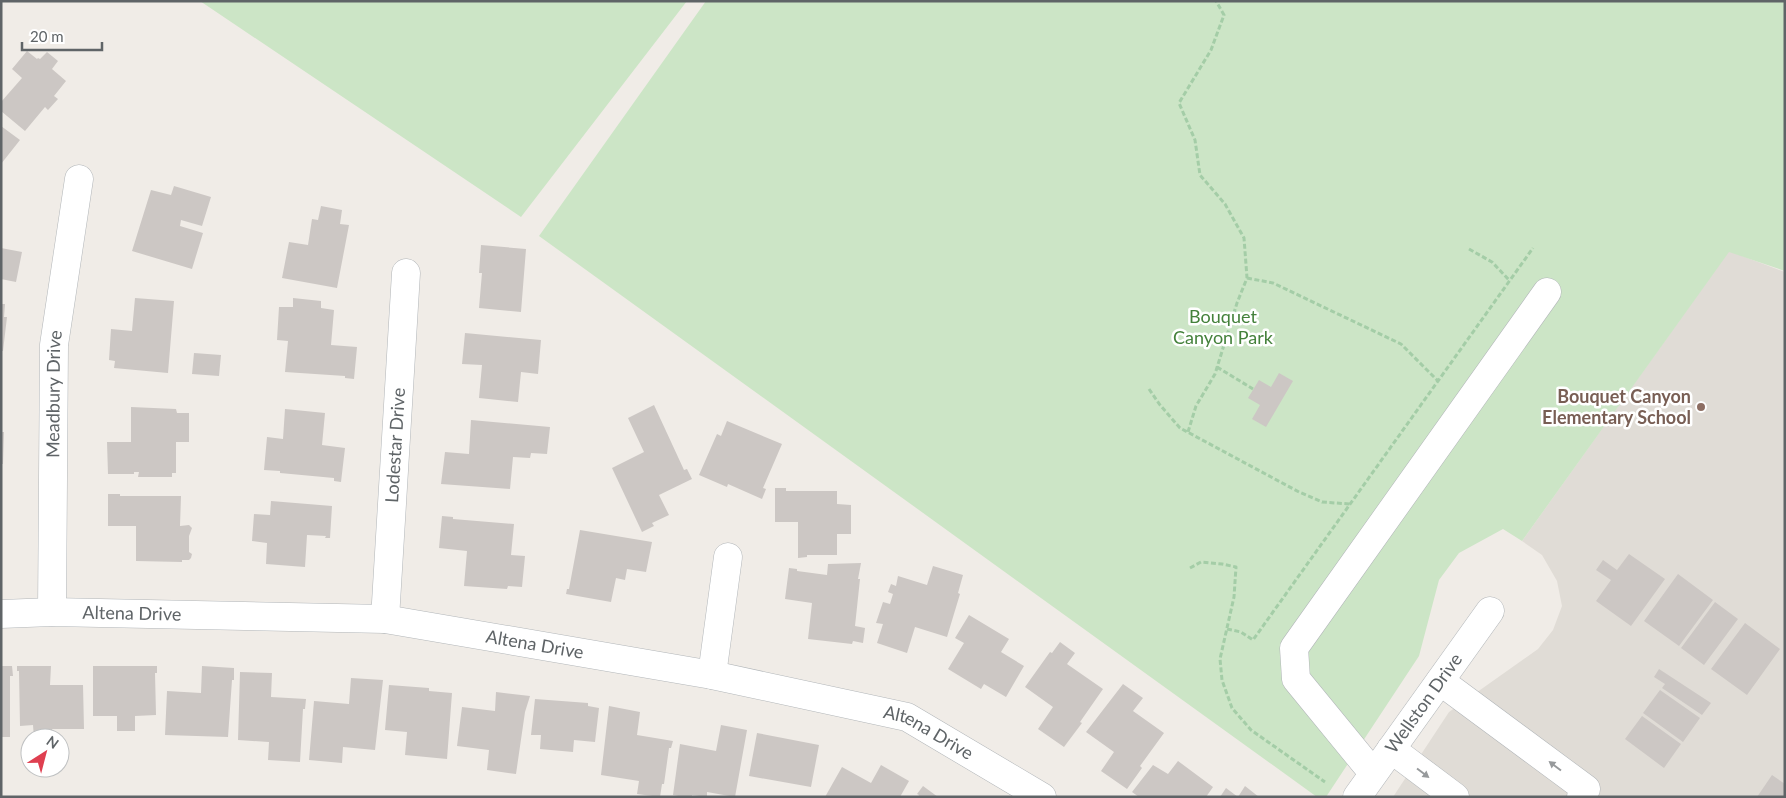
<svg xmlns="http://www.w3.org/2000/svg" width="1786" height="798" font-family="Lato,sans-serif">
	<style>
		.education { fill: #e0dcd6 }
		.green { fill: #cce5c6 }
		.building { fill: #ccc7c4 }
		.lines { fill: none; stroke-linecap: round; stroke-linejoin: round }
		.minor-casing { stroke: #b2b6b9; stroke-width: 29 }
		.path { stroke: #a4cda7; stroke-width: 3; stroke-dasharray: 5 2.5; stroke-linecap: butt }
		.minor { stroke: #fff; stroke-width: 28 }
		.oneway { fill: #979a9c }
		.education-dot { fill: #8d6e63; stroke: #fff; stroke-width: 2 }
		.labels { text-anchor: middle; stroke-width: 5; stroke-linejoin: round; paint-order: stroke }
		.park-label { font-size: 18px; fill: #44813b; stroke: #fff }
		.street-label { font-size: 18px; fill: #5f6467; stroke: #fff }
		.education-label { font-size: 18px; font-weight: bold; fill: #785e54; stroke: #fff; text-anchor: end }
	</style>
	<rect width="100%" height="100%" fill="#f0ece7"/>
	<path class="education" d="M 1729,251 L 1785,272 L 1785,797 L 1393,797 L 1449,712 L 1538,649 L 1553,630 L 1562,606 L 1557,581 L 1542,555 L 1522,541 Z"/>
	<path class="green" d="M 200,1 L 687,1 L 521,217 Z
		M 706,1 L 1785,1 L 1785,271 L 1729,252 L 1522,541 L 1503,529 L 1459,553 L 1439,580 L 1419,656 L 1326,797 L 1317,797 L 539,236 Z"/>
	<path class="building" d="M 27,51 L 37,59 L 38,58 L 40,59 L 47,52 L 58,61 L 52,69 L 66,81 L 54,96 L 58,99 L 48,110 L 45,107 L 25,131 L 1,111 L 1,102 L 22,78 L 12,69 Z
		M 1,126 L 20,140 L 1,164 Z
		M 174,186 L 211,197 L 202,226 L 181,220 L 180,226 L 203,233 L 192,269 L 132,251 L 151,190 L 171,195 Z
		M 321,206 L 342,210 L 340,224 L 349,225 L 337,288 L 282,278 L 289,242 L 308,245 L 312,219 L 318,220 Z
		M 481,245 L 526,249 L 521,312 L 479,308 L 482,273 L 479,273 Z
		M 1,248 L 22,252 L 16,282 L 1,279 Z
		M 135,298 L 174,301 L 168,373 L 114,368 L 115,361 L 109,360 L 111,329 L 132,331 Z
		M 293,298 L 321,301 L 321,308 L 334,310 L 331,345 L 357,347 L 354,379 L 345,378 L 345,376 L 285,372 L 288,341 L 277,340 L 279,307 L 293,307 Z
		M 1,304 L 5,304 L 4,317 L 7,317 L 3,351 L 1,351 Z
		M 465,333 L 541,340 L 538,374 L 521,372 L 518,402 L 479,398 L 482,365 L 462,364 Z
		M 194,353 L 221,355 L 219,376 L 192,374 Z
		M 1279,373 L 1293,381 L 1266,427 L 1252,419 L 1260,405 L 1248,398 L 1259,380 L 1271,387 Z
		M 654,405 L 684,470 L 687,469 L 692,479 L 659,495 L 669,515 L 652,523 L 654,526 L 642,532 L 612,468 L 644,452 L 628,418 Z
		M 131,407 L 176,409 L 177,413 L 189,413 L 189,442 L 176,442 L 176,473 L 172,473 L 172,477 L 138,477 L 139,472 L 134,472 L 134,474 L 108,474 L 107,442 L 131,442 Z
		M 285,409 L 325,413 L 322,445 L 345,448 L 341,482 L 334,481 L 334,478 L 280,473 L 280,471 L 264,470 L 267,437 L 283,439 Z
		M 471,420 L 550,427 L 547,454 L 531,453 L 530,458 L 513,457 L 510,489 L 441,484 L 445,452 L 469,454 Z
		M 727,421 L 782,444 L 763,488 L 766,489 L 762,499 L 728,484 L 727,487 L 699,475 L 717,434 L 721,436 Z
		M 1,432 L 4,432 L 3,464 L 1,464 Z
		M 775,488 L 786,488 L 786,491 L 837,491 L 837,504 L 851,505 L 851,534 L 837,534 L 837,555 L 807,555 L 807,557 L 798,558 L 798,522 L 775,522 Z
		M 108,494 L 120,494 L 120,496 L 181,496 L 180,526 L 189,525 L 192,528 L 189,536 L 189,552 L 192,554 L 191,558 L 189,560 L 182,560 L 182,562 L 136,561 L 136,526 L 108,526 Z
		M 271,501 L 332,506 L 330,538 L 325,538 L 326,536 L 307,535 L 305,567 L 266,564 L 267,543 L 252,541 L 254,514 L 270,515 Z
		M 442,516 L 453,517 L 453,519 L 514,524 L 511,555 L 525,556 L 522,587 L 508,586 L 507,589 L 464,586 L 467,551 L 439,548 Z
		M 580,530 L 652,542 L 646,572 L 627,569 L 625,580 L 616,578 L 611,602 L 566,594 L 567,589 L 569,589 Z
		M 1629,554 L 1665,579 L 1631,626 L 1596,601 L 1611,580 L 1596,570 L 1603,560 L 1617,570 Z
		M 861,563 L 858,579 L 860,579 L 855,626 L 865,628 L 863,643 L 853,641 L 852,644 L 808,639 L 812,603 L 785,599 L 789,568 L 797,569 L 797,571 L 827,575 L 828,564 Z
		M 933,566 L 963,575 L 958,593 L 960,594 L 947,637 L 915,627 L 907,653 L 877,643 L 883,624 L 876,623 L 883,602 L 890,604 L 893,594 L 888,592 L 891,584 L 896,586 L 898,576 L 927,585 Z
		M 1678,574 L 1713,600 L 1679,646 L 1644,621 Z
		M 1715,602 L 1738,619 L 1704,665 L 1681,648 Z
		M 969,615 L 1009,639 L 1001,652 L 1024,666 L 1006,697 L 984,684 L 981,689 L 948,669 L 964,643 L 955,638 Z
		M 1745,623 L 1780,649 L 1747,695 L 1711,669 Z
		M 1060,642 L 1075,653 L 1067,664 L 1103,689 L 1080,722 L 1082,723 L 1064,747 L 1038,729 L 1053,707 L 1025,687 L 1050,652 L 1052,653 Z
		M 1,666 L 12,666 L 13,676 L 10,676 L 10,737 L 1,737 Z
		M 17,666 L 51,666 L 50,685 L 83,685 L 84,729 L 52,729 L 52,738 L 34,738 L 33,725 L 20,726 L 19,671 L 17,671 Z
		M 93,666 L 157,666 L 157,673 L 155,673 L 156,715 L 135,716 L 135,731 L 117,731 L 117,716 L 93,716 Z
		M 202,666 L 234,668 L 234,680 L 232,680 L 228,737 L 165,735 L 167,691 L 201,693 Z
		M 1659,669 L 1711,703 L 1702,715 L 1662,688 L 1665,684 L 1654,677 Z
		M 240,672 L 272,673 L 271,697 L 306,699 L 305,709 L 303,709 L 300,762 L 268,760 L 269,742 L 238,740 Z
		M 351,678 L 383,680 L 375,750 L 343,747 L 342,763 L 309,760 L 314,701 L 349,704 Z
		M 1123,684 L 1143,698 L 1133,711 L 1164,733 L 1140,766 L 1142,768 L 1127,789 L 1101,771 L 1114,752 L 1086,732 Z
		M 389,685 L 429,688 L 429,691 L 452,693 L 447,759 L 405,755 L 407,732 L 385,730 Z
		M 1660,690 L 1700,718 L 1683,742 L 1643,713 Z
		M 496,692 L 530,696 L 525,712 L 516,774 L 487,770 L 489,750 L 457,746 L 462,707 L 495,711 Z
		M 535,699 L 588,703 L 588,706 L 599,708 L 595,742 L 574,740 L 573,752 L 540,749 L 541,735 L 531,735 Z
		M 609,706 L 640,712 L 637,735 L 673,741 L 671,748 L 669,748 L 664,784 L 662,784 L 660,797 L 637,794 L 639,781 L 601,775 Z
		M 1642,716 L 1681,744 L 1664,768 L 1625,739 Z
		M 721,725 L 747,730 L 735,797 L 707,792 L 707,797 L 692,795 L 692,797 L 684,797 L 673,795 L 680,744 L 716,751 Z
		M 757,733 L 819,745 L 811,787 L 749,776 Z
		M 1178,761 L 1213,787 L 1206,797 L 1139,797 L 1132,792 L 1153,765 L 1168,774 Z
		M 881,765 L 909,781 L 900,797 L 825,797 L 842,767 L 871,783 Z
		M 1772,775 L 1785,784 L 1785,797 L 1757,797 Z
		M 923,786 L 938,797 L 918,797 L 919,795 L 917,794 Z
		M 1245,786 L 1259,797 L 1238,797 Z
		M 1226,788 L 1238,797 L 1220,797 Z"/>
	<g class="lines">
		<defs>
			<g id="minor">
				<path id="s1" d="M 52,612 L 54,345 L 79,179"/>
				<path id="s2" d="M 1,614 L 52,612 L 385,619 L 712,675 L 907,717 L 1042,797"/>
				<path id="s3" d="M 385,619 L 406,273"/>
				<path d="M 712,675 L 728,557"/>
				<path d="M 1440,681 L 1586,789 L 1581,797"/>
				<path d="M 1391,749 L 1455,797"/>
				<path d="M 1373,773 L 1296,679 L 1294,648 L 1547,292"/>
				<path id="s4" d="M 1357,797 L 1490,611"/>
			</g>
		</defs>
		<use href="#minor" class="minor-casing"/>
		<path class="path" d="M 1469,249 L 1492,262 L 1510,281
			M 1247,278 L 1273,283 L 1401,344 L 1438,381
			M 1217,367 L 1253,389
			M 1149,389 L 1160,405 L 1180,428 L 1299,492 L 1322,502 L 1350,504
			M 1188,432 L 1196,406 L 1215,374 L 1237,303 L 1247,278 L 1244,238 L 1225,204 L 1200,175 L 1195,140 L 1179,103 L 1211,50 L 1224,15 L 1216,1
			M 1190,568 L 1201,562 L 1222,564 L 1236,567 L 1234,597 L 1220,659 L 1222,680 L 1232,708 L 1251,730 L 1325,782
			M 1227,629 L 1241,632 L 1253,640 L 1533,248"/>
		<use href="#minor" class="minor"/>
	</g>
	<defs><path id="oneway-solid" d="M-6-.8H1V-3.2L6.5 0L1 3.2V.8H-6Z" transform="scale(1.25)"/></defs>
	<g class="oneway">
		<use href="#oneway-solid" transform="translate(1555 766) rotate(-143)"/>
		<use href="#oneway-solid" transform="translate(1423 773) rotate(37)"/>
	</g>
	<circle class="education-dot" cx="1701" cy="407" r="5"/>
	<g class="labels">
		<g class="park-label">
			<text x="1223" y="323">Bouquet<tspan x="1223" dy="21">Canyon Park</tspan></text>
		</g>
		<g class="street-label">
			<text dy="6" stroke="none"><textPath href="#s1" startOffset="218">Meadbury Drive</textPath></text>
			<text dy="6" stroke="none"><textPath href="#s3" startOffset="174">Lodestar Drive</textPath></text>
			<text dy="6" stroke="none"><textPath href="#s2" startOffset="131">Altena Drive</textPath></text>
			<text dy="6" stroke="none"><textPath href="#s2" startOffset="536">Altena Drive</textPath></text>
			<text dy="6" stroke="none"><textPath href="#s4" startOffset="115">Wellston Drive</textPath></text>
			<text dy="6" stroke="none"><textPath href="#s2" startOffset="941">Altena Drive</textPath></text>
		</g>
		<g class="education-label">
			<text x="1691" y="403">Bouquet Canyon<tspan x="1691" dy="21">Elementary School</tspan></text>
		</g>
	</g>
	<rect width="1786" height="798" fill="none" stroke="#5f6467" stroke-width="5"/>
	<g transform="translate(45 753) rotate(36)"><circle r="24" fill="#ffffff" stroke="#bfc1c2"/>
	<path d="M0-4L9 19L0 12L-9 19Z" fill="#df3f50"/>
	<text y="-8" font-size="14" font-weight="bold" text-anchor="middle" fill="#5f6467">N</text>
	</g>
	<path d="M22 42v8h80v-8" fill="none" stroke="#5f6467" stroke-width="2.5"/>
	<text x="30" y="42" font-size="15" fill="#5f6467" stroke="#ffffff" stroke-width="4" paint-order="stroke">20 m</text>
</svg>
